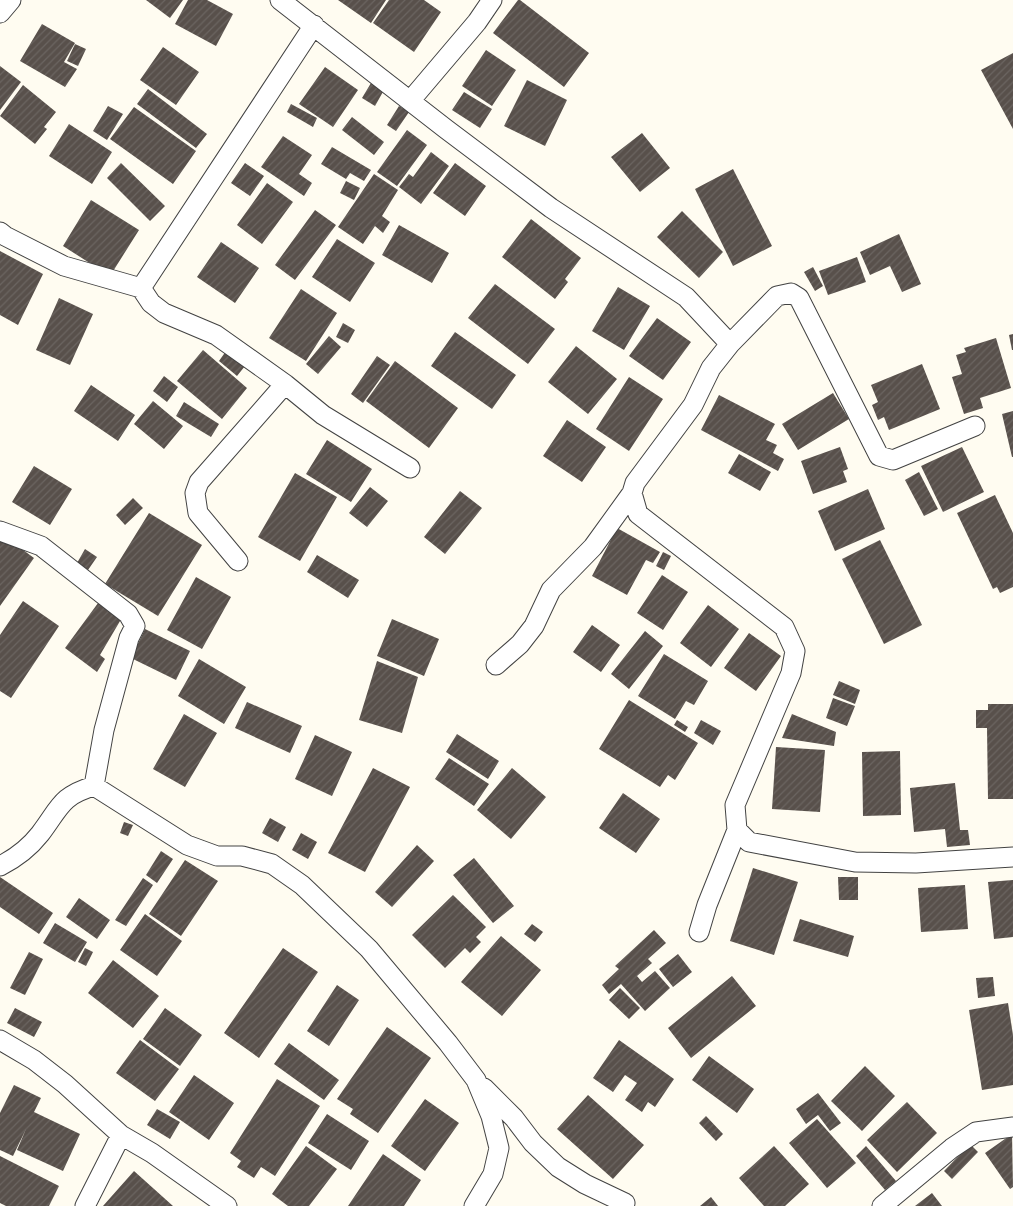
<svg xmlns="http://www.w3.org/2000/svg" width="1013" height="1206" font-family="Bitter,serif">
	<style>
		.building { fill: url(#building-hatch) }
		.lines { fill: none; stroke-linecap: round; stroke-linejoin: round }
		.minor-casing { stroke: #424242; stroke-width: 21 }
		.minor { stroke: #fff; stroke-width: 19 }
	</style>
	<defs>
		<pattern id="building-hatch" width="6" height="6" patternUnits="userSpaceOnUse" patternTransform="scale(1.25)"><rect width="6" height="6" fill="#58504b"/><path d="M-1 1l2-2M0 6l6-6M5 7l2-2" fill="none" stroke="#6b6561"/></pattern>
	</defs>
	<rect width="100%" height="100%" fill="#fffcf1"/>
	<path class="building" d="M 146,0 L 183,0 L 170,18 Z
		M 188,0 L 207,0 L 233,14 L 216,46 L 175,24 Z
		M 338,0 L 386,0 L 371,23 Z
		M 389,0 L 424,0 L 441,12 L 414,52 L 373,23 Z
		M 518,0 L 520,0 L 589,53 L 564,87 L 493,33 Z
		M 42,24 L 75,43 L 64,62 L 77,69 L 65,87 L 20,61 Z
		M 75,44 L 86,49 L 78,66 L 67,61 Z
		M 163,47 L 199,72 L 176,105 L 140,80 Z
		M 486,50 L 516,70 L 492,106 L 462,86 Z
		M 1013,53 L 1013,129 L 981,70 Z
		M 0,66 L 21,82 L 0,110 Z
		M 325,67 L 358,90 L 333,127 L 299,104 Z
		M 527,80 L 567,100 L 545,146 L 504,126 Z
		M 371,83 L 384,90 L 375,106 L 362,98 Z
		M 23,85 L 56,112 L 44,127 L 47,129 L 35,144 L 0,116 Z
		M 148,89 L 207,134 L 196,148 L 137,104 Z
		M 464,92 L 492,109 L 480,128 L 452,110 Z
		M 291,104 L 317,118 L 313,127 L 287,112 Z
		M 108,106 L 123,114 L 107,140 L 93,131 Z
		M 399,106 L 409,112 L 396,131 L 387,125 Z
		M 134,107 L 196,151 L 173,184 L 110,139 Z
		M 352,117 L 384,142 L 374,155 L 342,130 Z
		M 69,124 L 112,152 L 92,184 L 49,156 Z
		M 407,130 L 427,145 L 397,186 L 377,172 Z
		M 642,133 L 670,168 L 640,192 L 611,157 Z
		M 283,136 L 312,155 L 299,174 L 312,183 L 304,196 L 261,167 Z
		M 332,147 L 371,170 L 364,181 L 350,173 L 346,179 L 321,164 Z
		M 431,152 L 449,166 L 421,204 L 399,187 L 409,174 L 413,177 Z
		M 121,163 L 165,206 L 150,221 L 107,178 Z
		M 245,163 L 264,176 L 250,196 L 231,183 Z
		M 455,163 L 486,186 L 465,216 L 433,193 Z
		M 733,169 L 772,246 L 733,266 L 695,189 Z
		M 374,174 L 398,190 L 382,216 L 390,222 L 383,233 L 375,226 L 363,244 L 338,227 Z
		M 346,181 L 360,188 L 354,200 L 340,193 Z
		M 267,183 L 293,202 L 262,244 L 237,225 Z
		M 91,200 L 139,230 L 110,276 L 63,246 Z
		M 315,210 L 336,225 L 295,280 L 275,265 Z
		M 682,211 L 723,252 L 699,278 L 657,237 Z
		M 531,219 L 581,258 L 565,279 L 568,282 L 555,299 L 502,257 Z
		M 399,225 L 449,253 L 432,283 L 382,255 Z
		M 899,234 L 921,284 L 902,292 L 890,266 L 870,275 L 860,252 Z
		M 337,239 L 375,263 L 350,302 L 312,277 Z
		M 221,242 L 259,268 L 235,303 L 197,277 Z
		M 0,251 L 43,274 L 18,325 L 0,315 Z
		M 857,257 L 866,282 L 828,295 L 819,271 Z
		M 813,267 L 823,286 L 815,291 L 804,272 Z
		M 495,284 L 555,329 L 528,364 L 468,318 Z
		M 618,287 L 650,306 L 624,350 L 592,331 Z
		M 301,289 L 337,313 L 306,361 L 269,338 Z
		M 59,298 L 93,314 L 70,365 L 36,350 Z
		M 657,318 L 691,342 L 663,380 L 629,356 Z
		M 343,323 L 355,330 L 348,343 L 336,337 Z
		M 455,332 L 516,375 L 492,409 L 431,366 Z
		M 1013,334 L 1013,350 L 1012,350 L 1009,335 Z
		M 329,336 L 341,347 L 318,374 L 306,364 Z
		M 996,338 L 1011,388 L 980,398 L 983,408 L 964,414 L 952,377 L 962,374 L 956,355 L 966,352 L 964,348 Z
		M 576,346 L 617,379 L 588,414 L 548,382 Z
		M 203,350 L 247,388 L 222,419 L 177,381 Z
		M 226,351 L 245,366 L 237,376 L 219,361 Z
		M 377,356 L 390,365 L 363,403 L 351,394 Z
		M 395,361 L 458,408 L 429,448 L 366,401 Z
		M 922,364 L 940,409 L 889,430 L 884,417 L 878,420 L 872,405 L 878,402 L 871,385 Z
		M 164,376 L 178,387 L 167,402 L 153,391 Z
		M 629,377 L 663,399 L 629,451 L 596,429 Z
		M 91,385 L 135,415 L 118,441 L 74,411 Z
		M 833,393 L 849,419 L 798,450 L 782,424 Z
		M 719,395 L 775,424 L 766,440 L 777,445 L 773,453 L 784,459 L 778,471 L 701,430 Z
		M 153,401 L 183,426 L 164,449 L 134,424 Z
		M 184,402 L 219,424 L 211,437 L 176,416 Z
		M 1013,411 L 1013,457 L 1012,457 L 1002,414 Z
		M 567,420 L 606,447 L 582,482 L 543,456 Z
		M 327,440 L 372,469 L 351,502 L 306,474 Z
		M 840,447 L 848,469 L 843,471 L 847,482 L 813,494 L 801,461 Z
		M 962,447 L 984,492 L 943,512 L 921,466 Z
		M 739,454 L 771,472 L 760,491 L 728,473 Z
		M 34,466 L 72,489 L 50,525 L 12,502 Z
		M 919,472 L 938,509 L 924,516 L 905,480 Z
		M 295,473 L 337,497 L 300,561 L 258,537 Z
		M 370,487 L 388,501 L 367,527 L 349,513 Z
		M 868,489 L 885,529 L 835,551 L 818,511 Z
		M 460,491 L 482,508 L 445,554 L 424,537 Z
		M 995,495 L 1013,533 L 1013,587 L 1000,593 L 997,587 L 993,589 L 957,513 Z
		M 133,498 L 143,508 L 125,525 L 116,515 Z
		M 149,513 L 202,545 L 158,616 L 105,584 Z
		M 617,528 L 660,552 L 653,563 L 646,560 L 627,595 L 592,576 Z
		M 0,533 L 34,558 L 0,606 Z
		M 880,540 L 922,625 L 884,644 L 842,559 Z
		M 85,549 L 97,557 L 88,570 L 77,563 Z
		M 663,552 L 671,556 L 664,570 L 656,566 Z
		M 317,555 L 359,580 L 348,598 L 307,572 Z
		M 662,575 L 688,592 L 663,630 L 637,613 Z
		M 196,577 L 231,597 L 202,649 L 167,630 Z
		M 101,599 L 123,616 L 100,655 L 105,659 L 97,672 L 65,648 Z
		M 23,601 L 59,626 L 11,698 L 0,691 L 0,635 Z
		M 708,605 L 739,629 L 711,667 L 680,643 Z
		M 392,619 L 439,639 L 424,676 L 377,656 Z
		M 592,625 L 620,645 L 601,672 L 573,652 Z
		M 145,629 L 190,651 L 176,680 L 131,658 Z
		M 645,631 L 663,646 L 629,689 L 611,674 Z
		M 749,633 L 781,656 L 756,691 L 724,668 Z
		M 664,654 L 708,681 L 694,705 L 686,701 L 675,719 L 638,696 Z
		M 199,659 L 246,687 L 224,724 L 178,696 Z
		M 377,661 L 418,677 L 402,733 L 359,720 Z
		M 839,681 L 860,690 L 855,704 L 833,695 Z
		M 833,698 L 855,706 L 847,726 L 826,718 Z
		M 629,700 L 698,743 L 675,780 L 668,775 L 660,787 L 599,749 Z
		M 247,702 L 302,726 L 290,753 L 235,728 Z
		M 988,704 L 1013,704 L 1013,799 L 988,799 L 987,728 L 976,728 L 976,710 L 988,710 Z
		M 184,714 L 217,733 L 185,787 L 153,769 Z
		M 792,714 L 836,732 L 834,746 L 782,738 Z
		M 677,720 L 688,727 L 685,732 L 674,725 Z
		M 701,720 L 721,731 L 713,745 L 694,733 Z
		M 457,734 L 499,761 L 488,779 L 446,752 Z
		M 315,735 L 352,752 L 332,796 L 295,779 Z
		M 776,747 L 825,750 L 820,812 L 772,809 Z
		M 900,751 L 901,815 L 863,816 L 862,752 Z
		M 449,758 L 489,784 L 474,806 L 435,779 Z
		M 373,768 L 410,787 L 365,872 L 328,853 Z
		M 512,768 L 546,797 L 511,839 L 477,810 Z
		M 955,783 L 960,830 L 968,830 L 970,845 L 947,847 L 945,829 L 914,832 L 910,788 Z
		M 623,793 L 660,819 L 636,853 L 599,828 Z
		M 270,818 L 286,827 L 278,842 L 262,833 Z
		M 124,822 L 133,825 L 128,836 L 120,833 Z
		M 301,833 L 317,842 L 308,859 L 292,850 Z
		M 417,845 L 434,861 L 392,907 L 375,892 Z
		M 161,851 L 173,859 L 157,883 L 146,875 Z
		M 474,858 L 514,906 L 493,923 L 453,875 Z
		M 185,860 L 218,881 L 181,936 L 149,914 Z
		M 753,868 L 798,882 L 774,955 L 730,941 Z
		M 0,877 L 53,913 L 39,934 L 0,907 Z
		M 838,877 L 858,877 L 858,900 L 839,900 Z
		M 143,878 L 153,885 L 126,926 L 115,920 Z
		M 1013,880 L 1013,937 L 994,939 L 988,882 Z
		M 965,885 L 968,929 L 921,932 L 918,888 Z
		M 453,895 L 486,927 L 476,937 L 481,942 L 470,953 L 465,948 L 445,968 L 412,935 Z
		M 79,898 L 110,920 L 97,939 L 66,917 Z
		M 145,914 L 182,941 L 157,976 L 120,950 Z
		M 800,919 L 854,936 L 848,957 L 793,941 Z
		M 55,923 L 87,942 L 75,962 L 43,943 Z
		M 532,924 L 543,932 L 535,942 L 524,934 Z
		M 654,930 L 666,943 L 648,959 L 652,963 L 637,976 L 642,982 L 655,971 L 670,988 L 645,1011 L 621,984 L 609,994 L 602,985 L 619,969 L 615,966 Z
		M 501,936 L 541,970 L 502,1016 L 461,982 Z
		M 85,948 L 93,952 L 86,966 L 78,962 Z
		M 283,948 L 318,972 L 259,1058 L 224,1033 Z
		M 29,952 L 43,959 L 25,995 L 10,988 Z
		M 678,954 L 692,972 L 673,987 L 659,969 Z
		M 113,960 L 159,996 L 133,1028 L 88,993 Z
		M 732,976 L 756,1006 L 691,1058 L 668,1028 Z
		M 993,977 L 995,996 L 978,998 L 976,978 Z
		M 337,985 L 359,1000 L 329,1046 L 307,1031 Z
		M 620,988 L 640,1008 L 629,1019 L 609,1000 Z
		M 1008,1003 L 1013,1035 L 1013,1085 L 982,1090 L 969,1010 Z
		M 15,1008 L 42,1022 L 34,1037 L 7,1023 Z
		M 165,1008 L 202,1035 L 180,1066 L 143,1039 Z
		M 387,1027 L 431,1058 L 378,1133 L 350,1114 L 353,1109 L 337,1099 Z
		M 140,1040 L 179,1069 L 155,1101 L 116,1073 Z
		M 619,1040 L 674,1079 L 655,1107 L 648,1102 L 642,1112 L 625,1100 L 637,1083 L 625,1075 L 613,1092 L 593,1078 Z
		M 289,1043 L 339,1080 L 324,1100 L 274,1064 Z
		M 709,1056 L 754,1089 L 737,1113 L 692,1080 Z
		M 865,1066 L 895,1096 L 862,1131 L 831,1101 Z
		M 194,1075 L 234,1103 L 209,1140 L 169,1112 Z
		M 277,1079 L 320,1106 L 275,1176 L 261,1167 L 254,1178 L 237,1167 L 241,1161 L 230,1153 Z
		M 14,1085 L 41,1098 L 34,1112 L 80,1134 L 63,1171 L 17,1150 L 26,1129 L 13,1156 L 0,1150 L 0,1113 Z
		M 818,1093 L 841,1123 L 830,1131 L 818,1115 L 806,1124 L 796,1109 Z
		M 588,1095 L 644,1145 L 613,1179 L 557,1129 Z
		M 425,1099 L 459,1123 L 425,1171 L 391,1146 Z
		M 907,1102 L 937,1133 L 897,1172 L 867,1140 Z
		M 157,1109 L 180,1122 L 170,1139 L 147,1125 Z
		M 327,1114 L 369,1141 L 351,1170 L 308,1143 Z
		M 706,1116 L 723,1134 L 716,1141 L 699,1123 Z
		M 817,1119 L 856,1163 L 827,1188 L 789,1143 Z
		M 1012,1134 L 1013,1187 L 1010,1189 L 985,1153 Z
		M 970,1144 L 978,1152 L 952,1179 L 944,1171 Z
		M 306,1146 L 337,1169 L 309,1206 L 288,1206 L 272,1194 Z
		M 774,1146 L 809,1184 L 785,1206 L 764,1206 L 739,1178 Z
		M 866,1146 L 896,1181 L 885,1190 L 856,1156 Z
		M 383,1154 L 421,1180 L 404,1206 L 348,1206 Z
		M 0,1156 L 59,1186 L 49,1206 L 6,1206 L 0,1203 Z
		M 134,1171 L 173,1206 L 103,1206 Z
		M 932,1193 L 942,1206 L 915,1206 Z
		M 711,1197 L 718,1206 L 700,1206 Z"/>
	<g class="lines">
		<defs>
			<path id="minor" d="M 280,0 L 446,129 L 551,208 L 686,297 L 730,344
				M 0,13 L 11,0
				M 410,101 L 477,22 L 492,0
				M 0,232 L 5,236 L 64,266 L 141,288 L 151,303 L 164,313 L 216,335 L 285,384 L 323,415 L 410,468
				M 141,288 L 314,25
				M 632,493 L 638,514 L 784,627 L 795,651 L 791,673 L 735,805 L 737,830 L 707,905 L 699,932
				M 0,531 L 41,546 L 128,614 L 135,626 L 129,638 L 104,730 L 94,786
				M 238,561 L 198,513 L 195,493 L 199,482 L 285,384
				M 496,665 L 520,644 L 534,626 L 551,590 L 593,547 L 632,493 L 635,483 L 693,405 L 711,368 L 730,344 L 777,296 L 791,293 L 799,298 L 879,456 L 893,460 L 975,426
				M 737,830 L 749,842 L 855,862 L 916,863 L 1013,857
				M 0,866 C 16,858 29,848 40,834 C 60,808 60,796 94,786 L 187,845 L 217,856 L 242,856 L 272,864 L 302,885 L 369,949 L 448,1043 L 476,1080 L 491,1116 L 499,1148 L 493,1174 L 474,1206
				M 0,1040 L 34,1060 L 65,1084 L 121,1135 L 152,1153 L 227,1206
				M 484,1088 L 514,1118 L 533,1143 L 558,1167 L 585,1184 L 625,1203
				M 85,1206 L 121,1135
				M 882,1206 L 952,1148 L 976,1132 L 1013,1127"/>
		</defs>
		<use href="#minor" class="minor-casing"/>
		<use href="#minor" class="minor"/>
	</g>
</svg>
